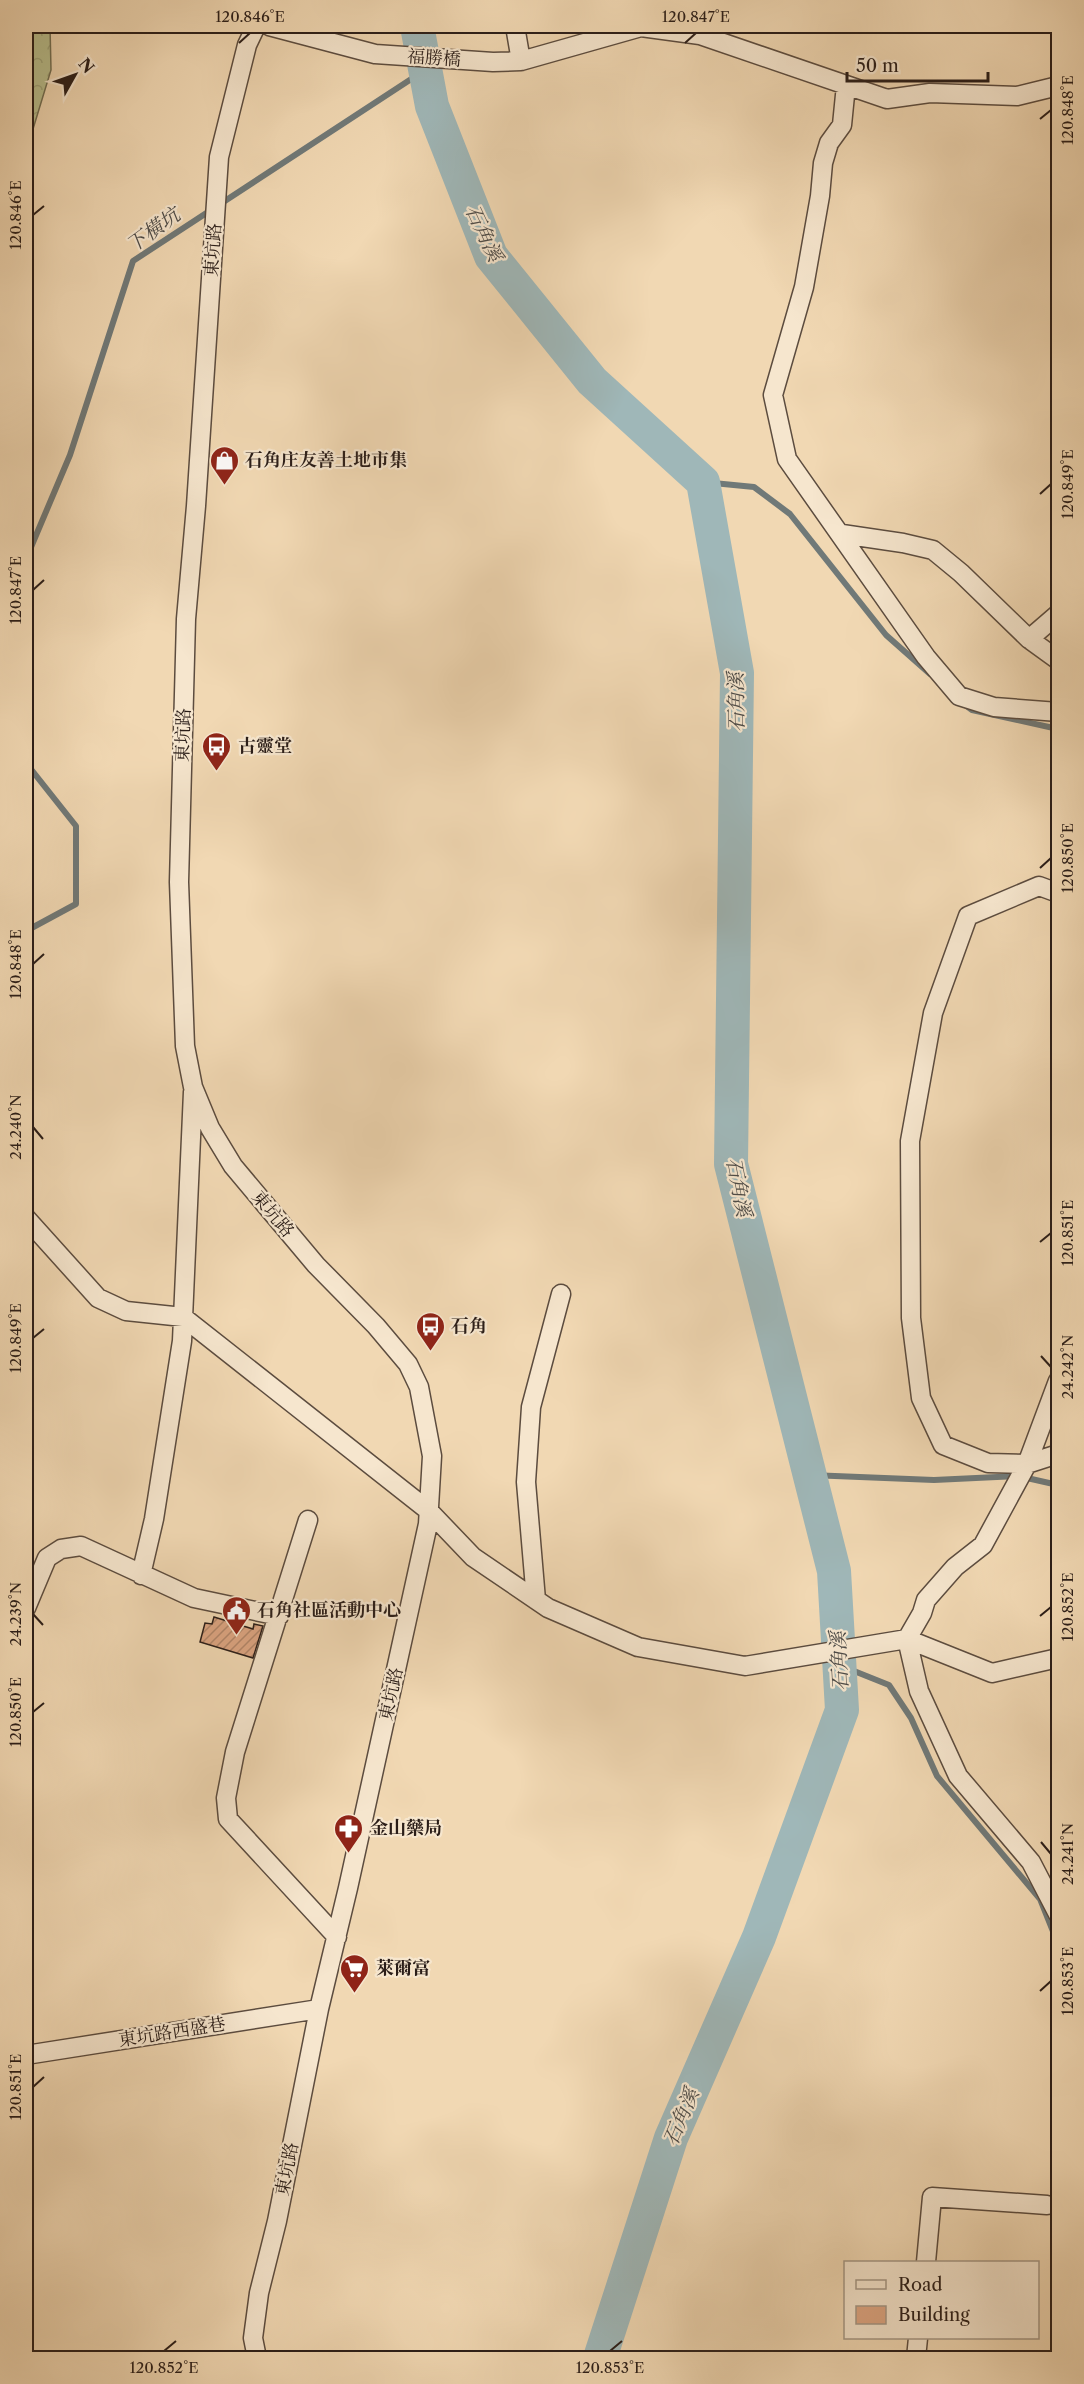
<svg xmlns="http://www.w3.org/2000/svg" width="1084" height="2384" font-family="'Libre Caslon Text','Noto Serif TC',serif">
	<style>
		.forest { fill: url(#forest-crowns); stroke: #716e53; stroke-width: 1.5 }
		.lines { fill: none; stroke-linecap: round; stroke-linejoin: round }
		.stream { stroke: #707978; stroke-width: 6 }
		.river { stroke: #9fb7b8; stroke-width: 34 }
		.building { fill: url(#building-hatch); stroke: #2a1d18; stroke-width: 1.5 }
		.minor-casing { stroke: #5c4c3f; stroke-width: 21 }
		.minor { stroke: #f6e6ce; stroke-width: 18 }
		.ticks { fill: none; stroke: #2a1d18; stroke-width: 2 }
		.labels { text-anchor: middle; stroke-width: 4.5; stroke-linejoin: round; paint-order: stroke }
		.street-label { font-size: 18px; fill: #2a1d18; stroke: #f6e6ce }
		.poi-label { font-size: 18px; font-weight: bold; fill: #2a1d18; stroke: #f6e6ce; text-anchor: start }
		.water-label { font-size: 20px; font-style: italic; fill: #4d4b48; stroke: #f6e6ce }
		.neatline { fill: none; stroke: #2a1d18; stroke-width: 2 }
		.ticks-label { font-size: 15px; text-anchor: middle; fill: #2a1d18 }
	</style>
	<defs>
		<pattern id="forest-crowns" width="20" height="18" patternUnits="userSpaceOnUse" patternTransform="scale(1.5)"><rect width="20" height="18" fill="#b8bf8e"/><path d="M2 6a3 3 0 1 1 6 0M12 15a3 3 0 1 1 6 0" fill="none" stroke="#9ea47a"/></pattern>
		<pattern id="building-hatch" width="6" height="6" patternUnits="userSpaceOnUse" patternTransform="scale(1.5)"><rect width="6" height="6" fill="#dda582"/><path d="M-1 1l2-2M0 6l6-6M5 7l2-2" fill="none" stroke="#b38669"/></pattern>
	</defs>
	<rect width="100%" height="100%" fill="#f1d8b3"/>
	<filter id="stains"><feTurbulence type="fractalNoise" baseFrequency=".00333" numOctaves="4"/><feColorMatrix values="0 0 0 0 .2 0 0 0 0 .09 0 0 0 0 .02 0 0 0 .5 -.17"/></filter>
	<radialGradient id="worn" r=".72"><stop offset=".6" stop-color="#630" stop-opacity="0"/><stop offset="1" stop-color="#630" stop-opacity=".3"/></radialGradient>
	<path class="forest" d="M 26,26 L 50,26 L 51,70 L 26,152 Z"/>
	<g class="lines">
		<path class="stream" d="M 703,482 L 754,487 L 790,514 L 886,635 L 930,674
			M 26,559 L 70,455 L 133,261 L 425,70
			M 964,704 L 972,710 L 1058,729
			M 26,763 L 76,826 L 76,904 L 26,931
			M 810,1475 L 934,1480 L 1018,1476 L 1058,1485
			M 839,1665 L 889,1685 L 911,1718 L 937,1776 L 1040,1899 L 1058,1944"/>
		<path class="river" d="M 417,26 L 432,106 L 491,256 L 592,381 L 703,482 L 737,673 L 731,1164 L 834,1571 L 842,1710 L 759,1937 L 671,2138 L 600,2358"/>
	</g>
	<path class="building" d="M 214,1617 L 253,1629 L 254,1624 L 263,1626 L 253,1658 L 200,1642 L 205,1623 L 212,1624 Z"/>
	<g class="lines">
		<defs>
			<path id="minor" d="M 256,26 L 247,45 L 219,157 L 196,506 L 186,619 L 179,882 L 185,1046 L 193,1087 L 210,1128 L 233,1166 L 316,1265 L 376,1326 L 408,1364 L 419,1387 L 432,1456 L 428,1524 L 348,1888 L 319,2009 L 277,2221 L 259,2293 L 253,2338 L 257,2358
				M 269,26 L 375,54 L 493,62 L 521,61
				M 515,26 L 521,61 L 641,27 L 700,35 L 887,99 L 930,93 L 1017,96 L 1058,86
				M 846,85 L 842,125 L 829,143 L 823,163 L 820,196 L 804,287 L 773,395 L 787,459 L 926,657 L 959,696 L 994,707 L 1058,712
				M 842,534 L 903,543 L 933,550 L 961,573 L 1029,639 L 1058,660
				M 1029,639 L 1058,614
				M 1058,893 L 1039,886 L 968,916 L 933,1013 L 910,1141 L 911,1318 L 921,1398 L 943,1445 L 988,1463 L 1027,1464 L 1058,1454
				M 26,1218 L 98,1298 L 126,1311 L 183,1317 L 429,1511 L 473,1557 L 548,1608 L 638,1647 L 745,1666 L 907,1639 L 992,1673 L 1058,1658
				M 1058,1381 L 1027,1464 L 983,1545 L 955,1567 L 926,1600 L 922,1613 L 907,1639 L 919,1691 L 958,1776 L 1031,1862 L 1058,1914
				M 308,1520 L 235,1752 L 226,1798 L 228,1819 L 337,1937
				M 141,1575 L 154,1519 L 182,1341 L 193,1092
				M 536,1600 L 526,1482 L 531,1407 L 561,1294
				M 26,1608 L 47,1558 L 61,1549 L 81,1546 L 194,1598 L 279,1616
				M 26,2055 L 319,2009
				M 926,2262 L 932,2197 L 1047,2205
				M 916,2358 L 918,2338"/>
		</defs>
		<use href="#minor" class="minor-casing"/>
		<use href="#minor" class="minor"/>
	</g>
	<path class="ticks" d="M 239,43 L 250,33M 685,43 L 696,33M 1040,119 L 1051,110M 33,215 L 44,206M 1040,494 L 1051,484M 33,590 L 44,580M 1040,868 L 1051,858M 33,964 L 44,954M 33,1127 L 43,1139M 1040,1242 L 1051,1233M 33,1338 L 44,1329M 1041,1356 L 1051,1367M 33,1614 L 43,1625M 1040,1616 L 1051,1607M 33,1712 L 44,1703M 1041,1842 L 1051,1854M 1040,1991 L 1051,1981M 33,2087 L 44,2077M 164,2351 L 176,2341M 610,2351 L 622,2341"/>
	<defs>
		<symbol id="shop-pin" viewBox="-11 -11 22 30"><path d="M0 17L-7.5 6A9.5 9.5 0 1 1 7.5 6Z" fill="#8f2418" stroke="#f6e6ce"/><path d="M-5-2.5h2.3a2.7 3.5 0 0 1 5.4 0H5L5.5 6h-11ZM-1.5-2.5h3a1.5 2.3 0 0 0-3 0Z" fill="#fff"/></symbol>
		<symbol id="bus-pin" viewBox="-11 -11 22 30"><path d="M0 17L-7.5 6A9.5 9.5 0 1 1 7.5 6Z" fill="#8f2418" stroke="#f6e6ce"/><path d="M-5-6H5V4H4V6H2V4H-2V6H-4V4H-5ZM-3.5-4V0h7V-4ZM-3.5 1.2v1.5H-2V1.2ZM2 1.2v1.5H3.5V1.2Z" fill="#fff"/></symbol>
		<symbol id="civic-pin" viewBox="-11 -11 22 30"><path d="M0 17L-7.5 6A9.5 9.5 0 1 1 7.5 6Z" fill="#8f2418" stroke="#f6e6ce"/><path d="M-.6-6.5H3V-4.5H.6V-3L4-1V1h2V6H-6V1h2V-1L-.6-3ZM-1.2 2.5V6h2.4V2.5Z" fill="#fff"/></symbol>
		<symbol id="pharmacy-pin" viewBox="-11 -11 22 30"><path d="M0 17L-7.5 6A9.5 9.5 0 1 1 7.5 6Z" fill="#8f2418" stroke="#f6e6ce"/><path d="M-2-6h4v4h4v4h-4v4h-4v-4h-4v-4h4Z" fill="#fff"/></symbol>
		<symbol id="supermarket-pin" viewBox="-11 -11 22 30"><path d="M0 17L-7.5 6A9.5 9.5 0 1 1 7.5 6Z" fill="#8f2418" stroke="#f6e6ce"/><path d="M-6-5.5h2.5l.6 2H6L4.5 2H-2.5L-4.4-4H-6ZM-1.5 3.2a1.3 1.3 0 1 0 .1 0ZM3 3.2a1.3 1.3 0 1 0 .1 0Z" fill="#fff"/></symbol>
	</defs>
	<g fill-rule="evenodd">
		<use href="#shop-pin" x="208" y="444" width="33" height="45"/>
		<use href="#bus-pin" x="200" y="730" width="33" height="45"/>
		<use href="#bus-pin" x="414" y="1310" width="33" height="45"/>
		<use href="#civic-pin" x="220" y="1594" width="33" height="45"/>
		<use href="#pharmacy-pin" x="332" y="1812" width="33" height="45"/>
		<use href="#supermarket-pin" x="338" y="1952" width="33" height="45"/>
	</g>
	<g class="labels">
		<g class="street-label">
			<text transform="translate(434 58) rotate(4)" y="6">福勝橋</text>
			<text transform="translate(213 250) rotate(-86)" y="6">東坑路</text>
			<text transform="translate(183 735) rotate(-88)" y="6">東坑路</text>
			<text transform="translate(273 1214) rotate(50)" y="6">東坑路</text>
			<text transform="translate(391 1694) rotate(-78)" y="6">東坑路</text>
			<text transform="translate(172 2032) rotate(-9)" y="6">東坑路西盛巷</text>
			<text transform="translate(287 2169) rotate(-79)" y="6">東坑路</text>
		</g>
		<g class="poi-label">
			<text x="245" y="466">石角庄友善土地市集</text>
			<text x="238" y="752">古靈堂</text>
			<text x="451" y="1332">石角</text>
			<text x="257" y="1616">石角社區活動中心</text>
			<text x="370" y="1834">金山藥局</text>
			<text x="376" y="1974">萊爾富</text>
		</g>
		<g class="water-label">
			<text transform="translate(153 230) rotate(-36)" y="7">下橫坑</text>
			<text transform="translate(484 233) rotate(65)" y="7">石角溪</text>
			<text transform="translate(736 702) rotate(-91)" y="7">石角溪</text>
			<text transform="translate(739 1187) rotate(79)" y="7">石角溪</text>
			<text transform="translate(839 1661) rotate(-93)" y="7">石角溪</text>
			<text transform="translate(681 2117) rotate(-67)" y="7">石角溪</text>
		</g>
	</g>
	<rect width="1084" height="2384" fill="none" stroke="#f1d8b3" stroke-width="66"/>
	<rect x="844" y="2261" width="195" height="78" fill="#f6e6ce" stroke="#a49685" stroke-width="1.5"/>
	<rect x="856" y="2280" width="30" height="9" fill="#f6e6ce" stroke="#a49685" stroke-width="1.5"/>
	<text x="898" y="2291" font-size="18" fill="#2a1d18">Road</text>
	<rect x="856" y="2306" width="30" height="18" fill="#dda582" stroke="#a49685" stroke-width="1.5"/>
	<text x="898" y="2321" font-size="18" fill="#2a1d18">Building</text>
	<g transform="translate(75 75) rotate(50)" stroke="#f6e6ce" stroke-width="4.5" paint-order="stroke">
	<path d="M0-4.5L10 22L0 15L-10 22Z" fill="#2a1d18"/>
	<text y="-9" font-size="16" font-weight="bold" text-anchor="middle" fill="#2a1d18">N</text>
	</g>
	<path d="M847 72v9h141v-9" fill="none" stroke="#2a1d18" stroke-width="3"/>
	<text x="856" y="72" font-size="18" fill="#2a1d18" stroke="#f6e6ce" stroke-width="4.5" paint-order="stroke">50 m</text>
	<rect x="33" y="33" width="1018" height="2318" class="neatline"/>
	<g class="ticks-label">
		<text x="250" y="22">120.846°E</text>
		<text x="696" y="22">120.847°E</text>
		<text transform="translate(1068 110) rotate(-90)" y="5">120.848°E</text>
		<text transform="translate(16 215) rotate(-90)" y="5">120.846°E</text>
		<text transform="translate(1068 484) rotate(-90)" y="5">120.849°E</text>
		<text transform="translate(16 590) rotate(-90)" y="5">120.847°E</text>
		<text transform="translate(1068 858) rotate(-90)" y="5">120.850°E</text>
		<text transform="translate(16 964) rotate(-90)" y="5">120.848°E</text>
		<text transform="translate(16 1127) rotate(-90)" y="5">24.240°N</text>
		<text transform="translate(1068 1233) rotate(-90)" y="5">120.851°E</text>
		<text transform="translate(16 1338) rotate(-90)" y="5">120.849°E</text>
		<text transform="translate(1068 1367) rotate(-90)" y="5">24.242°N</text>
		<text transform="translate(1068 1607) rotate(-90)" y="5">120.852°E</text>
		<text transform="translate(16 1614) rotate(-90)" y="5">24.239°N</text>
		<text transform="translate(16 1712) rotate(-90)" y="5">120.850°E</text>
		<text transform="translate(1068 1854) rotate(-90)" y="5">24.241°N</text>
		<text transform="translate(1068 1981) rotate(-90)" y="5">120.853°E</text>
		<text transform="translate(16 2087) rotate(-90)" y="5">120.851°E</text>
		<text x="164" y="2373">120.852°E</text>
		<text x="610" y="2373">120.853°E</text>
	</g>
	<rect width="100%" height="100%" filter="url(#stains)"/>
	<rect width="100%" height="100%" fill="url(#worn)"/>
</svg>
